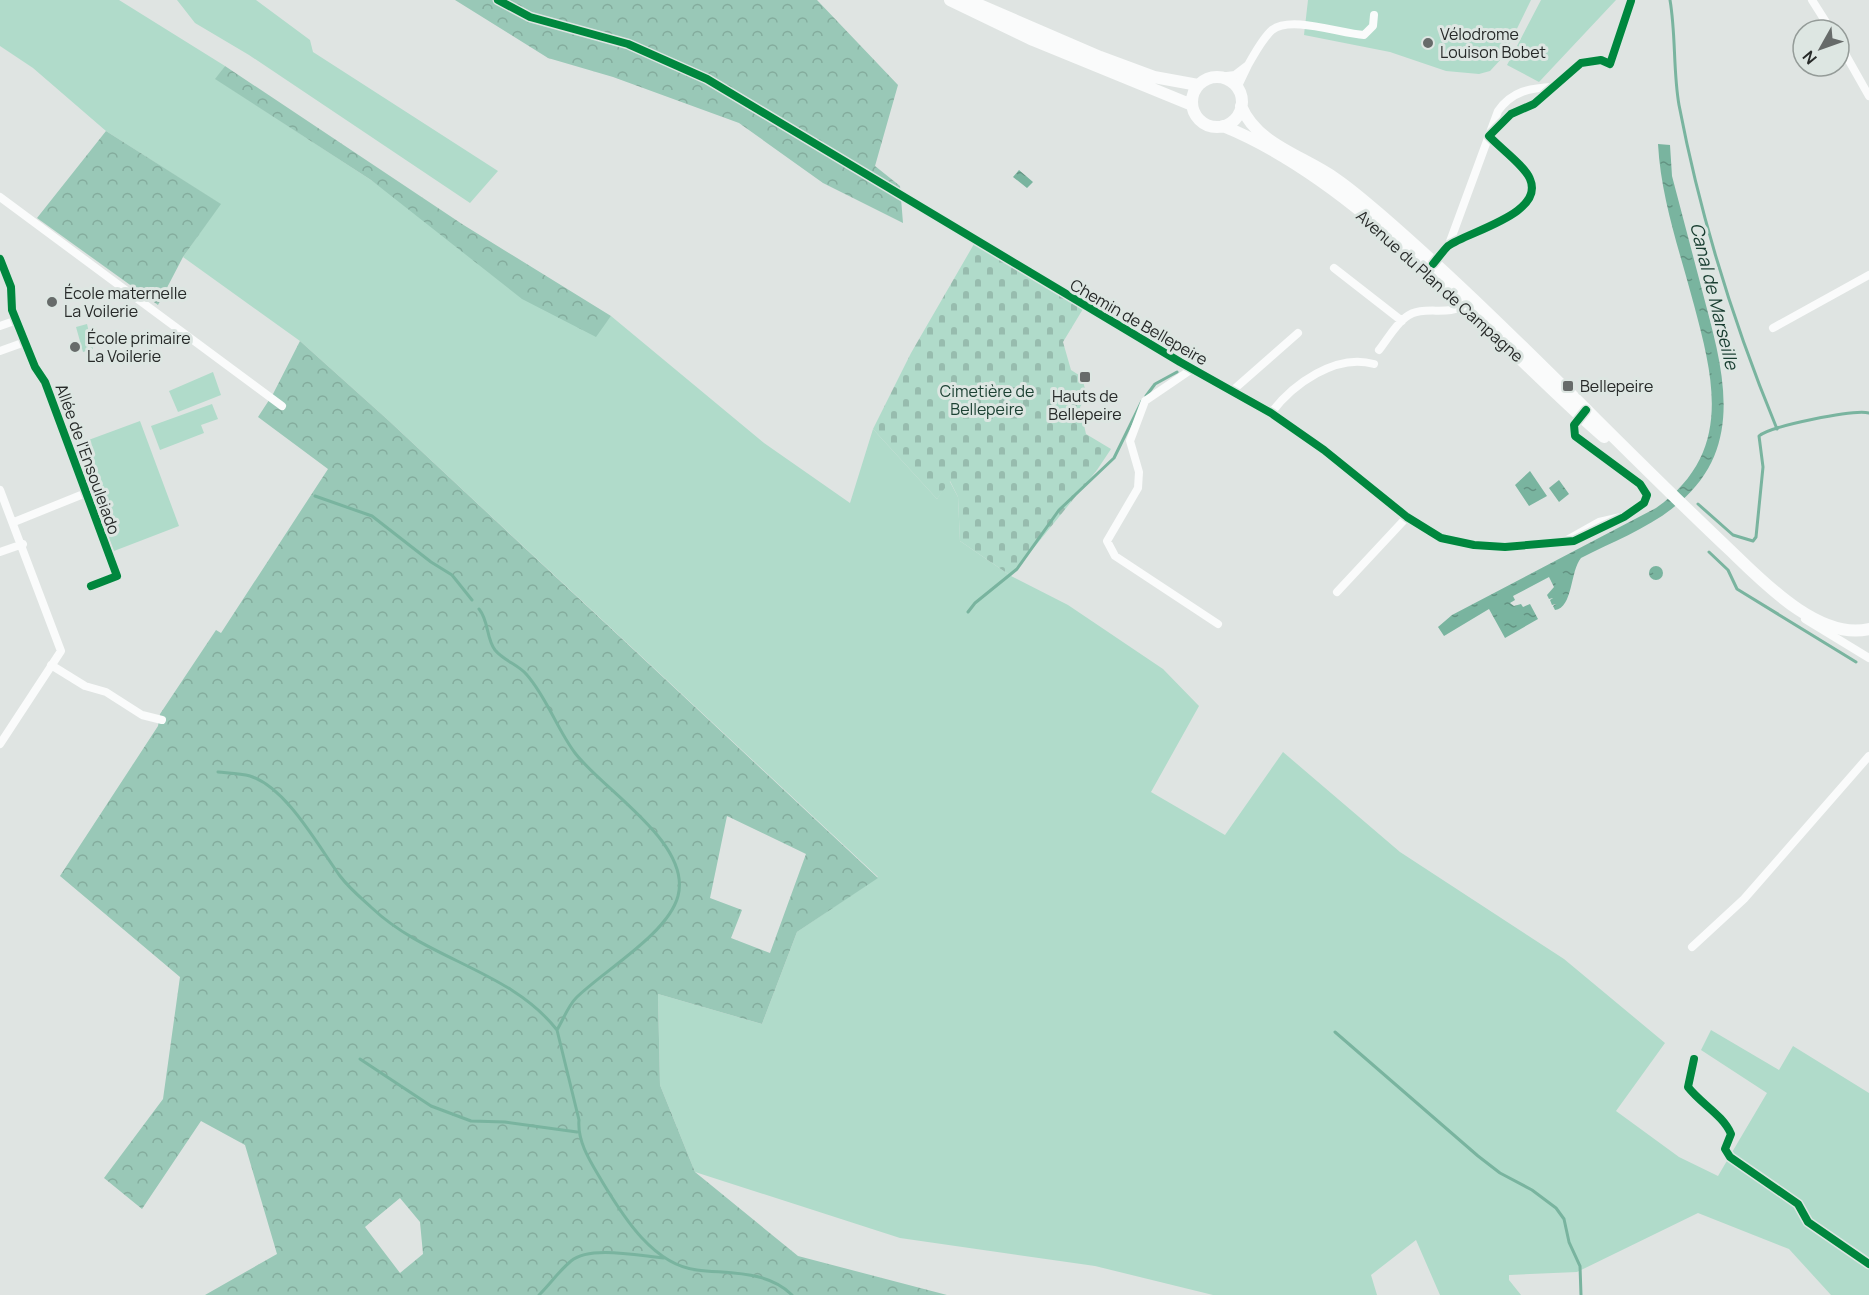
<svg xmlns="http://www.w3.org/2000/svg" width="1869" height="1295" font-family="Manrope,sans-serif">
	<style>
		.grass { fill: #b0dbca }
		.forest { fill: url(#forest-crowns); fill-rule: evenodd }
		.cemetery { fill: url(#cemetery-stones) }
		.water { fill: url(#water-ripples) }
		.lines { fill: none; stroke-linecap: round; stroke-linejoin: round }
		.stream { stroke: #79b49f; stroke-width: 3 }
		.street { stroke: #fafbfb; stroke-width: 8 }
		.secondary { stroke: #fafbfb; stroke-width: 12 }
		.cycleway-casing { stroke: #dde6e2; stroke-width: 11 }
		.cycleway { stroke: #00873e; stroke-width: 8 }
		.poi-dot { fill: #676b6a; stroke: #dde6e2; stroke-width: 2 }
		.labels { text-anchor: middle; stroke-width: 6; stroke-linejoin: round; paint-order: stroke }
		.poi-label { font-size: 16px; fill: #272a29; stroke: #dde6e2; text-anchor: start }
		.street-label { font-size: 16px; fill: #272a29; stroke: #dde6e2 }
		.park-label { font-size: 16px; fill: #1d4234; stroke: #dde6e2 }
		.water-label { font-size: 18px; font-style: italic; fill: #183d30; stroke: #dde6e2 }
	</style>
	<defs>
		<pattern id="forest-crowns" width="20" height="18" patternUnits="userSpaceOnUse" patternTransform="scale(1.5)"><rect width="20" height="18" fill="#99c8b7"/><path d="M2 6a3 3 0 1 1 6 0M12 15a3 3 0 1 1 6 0" fill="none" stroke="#84ac9d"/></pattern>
		<pattern id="cemetery-stones" width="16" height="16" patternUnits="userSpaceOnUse" patternTransform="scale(1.5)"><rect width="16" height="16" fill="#b0dbca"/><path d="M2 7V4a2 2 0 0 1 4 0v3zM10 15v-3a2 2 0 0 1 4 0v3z" fill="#97bcae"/></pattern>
		<pattern id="water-ripples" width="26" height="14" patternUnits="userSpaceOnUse" patternTransform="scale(1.5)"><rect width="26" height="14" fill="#79b49f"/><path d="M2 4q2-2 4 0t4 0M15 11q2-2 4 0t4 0" fill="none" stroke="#639382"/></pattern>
	</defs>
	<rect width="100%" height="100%" fill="#dfe4e2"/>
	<path class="grass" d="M 0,0 L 119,0 L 225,66 L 216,79 L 371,180 L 595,336 L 611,316 L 764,443 L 850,503 L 873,429 L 937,499 L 949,480 L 958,497 L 960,541 L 1011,576 L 1068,605 L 1163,669 L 1199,706 L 1151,792 L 1225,835 L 1283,752 L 1400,852 L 1564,959 L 1665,1043 L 1616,1111 L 1679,1157 L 1718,1176 L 1767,1093 L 1701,1050 L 1711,1030 L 1779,1070 L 1793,1046 L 1869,1093 L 1869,1295 L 1831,1295 L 1789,1249 L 1698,1213 L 1577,1272 L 1509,1275 L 1509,1280 L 1521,1295 L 1440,1295 L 1416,1240 L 1371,1275 L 1377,1295 L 1213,1295 L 1095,1266 L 900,1238 L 695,1172 L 660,1085 L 658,994 L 762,1024 L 797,932 L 878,877 L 388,420 L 300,341 L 183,257 L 220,204 L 106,131 L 33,68 L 0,46 Z
		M 177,0 L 256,0 L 310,40 L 313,52 L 498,171 L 470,203 L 249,55 L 195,23 Z
		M 1308,0 L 1531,0 L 1503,57 L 1490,71 L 1479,74 L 1446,71 L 1390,52 L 1304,35 Z
		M 1541,0 L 1616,0 L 1539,82 L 1507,65 Z
		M 87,324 L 93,349 L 83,352 L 76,327 Z
		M 213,372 L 221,395 L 178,412 L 169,391 Z
		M 212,404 L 218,419 L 201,425 L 204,433 L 160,450 L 151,426 Z
		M 140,421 L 179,526 L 114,551 L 75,445 Z"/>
	<path class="forest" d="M 455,0 L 817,0 L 898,85 L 875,166 L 900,186 L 903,223 L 823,183 L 739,123 L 613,77 L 548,58 Z
		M 225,66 L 462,224 L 611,316 L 596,337 L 522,299 L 371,180 L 215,79 Z
		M 106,131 L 221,204 L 183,257 L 158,305 L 37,218 Z
		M 300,341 L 388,420 L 878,878 L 797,932 L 762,1024 L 658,994 L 660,1085 L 695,1172 L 798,1256 L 947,1295 L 205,1295 L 277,1254 L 245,1145 L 201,1121 L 142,1209 L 104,1178 L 163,1099 L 180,977 L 60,876 L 158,726 L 160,714 L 216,630 L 221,633 L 328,469 L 258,417 L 273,394 ZM 727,816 L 806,854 L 770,953 L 731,938 L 742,910 L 710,898 ZM 400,1198 L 420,1222 L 423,1254 L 400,1273 L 365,1227 Z"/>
	<path class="cemetery" d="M 974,244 L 1083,309 L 1063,342 L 1071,370 L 1082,377 L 1087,397 L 1080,407 L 1086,434 L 1111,449 L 1097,470 L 1011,576 L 960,541 L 958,497 L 950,481 L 937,499 L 873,429 L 911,353 Z"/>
	<path class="water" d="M 1658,144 L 1670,145 L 1672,176 C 1682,214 1692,252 1702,290 C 1721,363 1748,444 1680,502 C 1652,527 1614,541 1581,558 C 1570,571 1573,608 1555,610 L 1553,606 L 1556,604 L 1552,605 L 1550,600 L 1553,598 L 1549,599 L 1547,595 L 1554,587 L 1549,577 L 1513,596 L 1515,600 L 1510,603 L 1514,606 L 1521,604 L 1523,607 L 1530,604 L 1538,619 L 1505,638 L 1489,609 L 1444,636 L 1438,627 L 1452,615 L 1656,508 C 1732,454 1715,383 1694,305 C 1680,252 1661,199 1658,144 Z
		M 1019,170 L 1033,182 L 1027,188 L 1013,177 Z
		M 1530,471 L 1547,496 L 1529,506 L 1515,485 Z
		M 1559,480 L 1569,494 L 1559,502 L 1549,488 Z
		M1649 573a7 7 0 1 1 14 0a7 7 0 1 1-14 0Z"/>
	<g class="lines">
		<path class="stream" d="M 1670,0 C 1676,35 1673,71 1679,105 C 1700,215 1734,325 1777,429
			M 1146,396 L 1155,384 L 1177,372
			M 315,496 L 372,516 L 431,562 L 452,575 L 472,600
			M 1698,504 L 1733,535 L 1753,541 L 1756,537 L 1763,467 L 1759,436 C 1770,426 1855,409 1869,413
			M 1709,552 L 1728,570 L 1737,589 L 1856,662
			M 479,609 C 489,621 486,638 495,650 C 504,661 519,665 527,675 C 547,698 557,729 575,753 C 603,790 692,843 678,896 C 668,934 603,971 576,998 C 568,1006 563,1020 557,1030 L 579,1120 C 577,1143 592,1164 603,1183 C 624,1218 654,1265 697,1270 C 729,1274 767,1270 792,1295
			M 968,612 L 975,603 L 1017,569 L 1059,510 L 1114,458 L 1142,401
			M 218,772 C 228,773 240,773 250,776 C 287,788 318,846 340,876 C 349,888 361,898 372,908 C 427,960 510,970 557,1030
			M 1335,1032 L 1478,1156 L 1500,1173 L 1532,1190 L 1556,1208 L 1564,1219 L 1569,1242 L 1580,1266 L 1581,1295
			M 360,1059 L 431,1106 L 471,1121 L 505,1122 L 577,1132
			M 539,1295 C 550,1284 559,1271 571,1261 C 590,1245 640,1256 664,1258"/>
		<path class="street" d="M 498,0 L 530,17 L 628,44 L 707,79 L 1180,362 L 1271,413 L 1324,450 L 1407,517 L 1441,538 L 1474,545 L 1505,547 L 1574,541 L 1624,517 L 1644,503 L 1647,495 L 1640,484 L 1575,436 L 1574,425 L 1584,412
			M 1812,0 L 1831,30
			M 1839,43 L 1869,96
			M 1248,65 C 1255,53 1262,39 1272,30 C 1291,15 1341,34 1364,35 L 1373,26 L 1374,15
			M 1219,77 L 1235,75 L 1248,65 L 1237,88
			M 0,197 L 282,406
			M 1448,247 L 1498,111 C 1512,91 1530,88 1553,87
			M 0,259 L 11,287 L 12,310 L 35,367 L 45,382 L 117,576 L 91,586
			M 1433,264 C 1438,258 1443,251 1448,246 C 1469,231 1545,214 1530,179 C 1525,166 1500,148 1489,136 L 1511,114 L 1534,104 L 1581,63 L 1601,60 L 1610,64 L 1631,1
			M 1334,268 L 1402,321
			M 0,326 L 17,320
			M 1773,328 L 1869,275
			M 1379,350 C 1387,340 1395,325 1406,317 C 1423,304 1447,317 1465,305
			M 0,351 L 25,342
			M 1192,369 L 1145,401 L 1130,441 L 1139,472 L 1138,488 L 1107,541 L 1115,556 L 1218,624
			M 1232,391 L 1298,333
			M 1271,413 C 1293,384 1336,353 1374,364
			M 0,490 L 61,651 L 0,744
			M 14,522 L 86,493
			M 1567,540 L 1599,522 L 1621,517
			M 0,552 L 23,544
			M 1337,592 L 1407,517
			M 1805,619 L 1869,658
			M 51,665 L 85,686 L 106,692 L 142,715 L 162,720
			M 1692,947 L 1744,899 L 1869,756
			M 1694,1059 L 1688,1087 C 1701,1104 1723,1115 1731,1134 L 1725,1149 L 1730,1157 L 1798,1204 L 1808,1222 L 1869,1264"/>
		<path class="secondary" d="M 950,0 L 1033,40 L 1192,105
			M 968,0 L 1100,57 L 1154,77 L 1198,85
			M1192 102a25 25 0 1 1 50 0a25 25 0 1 1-50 0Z
			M 1241,106 C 1257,145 1304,156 1336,179 C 1352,190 1367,203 1382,216 C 1504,322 1614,441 1732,552 C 1764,583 1820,641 1869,629
			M 1223,126 C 1366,184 1488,337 1604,437"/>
		<defs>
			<path id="cycleway" d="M 498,0 L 530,17 L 628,44 L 707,79 L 1180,362 L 1271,413 L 1324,450 L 1407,517 L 1441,538 L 1474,545 L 1505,547 L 1574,541 L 1624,517 L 1644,503 L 1647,495 L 1640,484 L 1575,436 L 1574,425 L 1586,410
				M 0,259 L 11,287 L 12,310 L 35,367 L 45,382 L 117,576 L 91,586
				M 1433,264 C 1438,258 1443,251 1448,246 C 1469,231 1545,214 1530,179 C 1525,166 1500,148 1489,136 L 1511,114 L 1534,104 L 1581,63 L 1601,60 L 1610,64 L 1631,1
				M 1694,1059 L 1688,1087 C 1701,1104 1723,1115 1731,1134 L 1725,1149 L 1730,1157 L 1798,1204 L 1808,1222 L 1869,1264"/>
		</defs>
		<use href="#cycleway" class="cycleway-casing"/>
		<use href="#cycleway" class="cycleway"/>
	</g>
	<g class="poi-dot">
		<circle cx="1428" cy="43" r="6"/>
		<circle cx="52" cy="302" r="6"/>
		<circle cx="75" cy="347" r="6"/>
		<rect x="1079" y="371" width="12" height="12" rx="3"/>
		<rect x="1562" y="380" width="12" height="12" rx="3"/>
	</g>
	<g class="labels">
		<g class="poi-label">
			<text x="1440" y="40">Vélodrome<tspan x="1440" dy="18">Louison Bobet</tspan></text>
			<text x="64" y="299">École maternelle<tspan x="64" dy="18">La Voilerie</tspan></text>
			<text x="87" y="344">École primaire<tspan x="87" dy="18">La Voilerie</tspan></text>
			<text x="1580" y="392">Bellepeire</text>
			<text x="1085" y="402" text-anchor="middle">Hauts de<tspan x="1085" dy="18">Bellepeire</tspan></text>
		</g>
		<g class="street-label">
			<text transform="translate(1440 286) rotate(42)" y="6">Avenue du Plan de Campagne</text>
			<text transform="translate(1139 322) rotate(30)" y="6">Chemin de Bellepeire</text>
			<text transform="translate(88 459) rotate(70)" y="6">Allée de l'Ensouleiado</text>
		</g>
		<g class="park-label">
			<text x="987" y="397">Cimetière de<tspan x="987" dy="18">Bellepeire</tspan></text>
		</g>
		<g class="water-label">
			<text transform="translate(1714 296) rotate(76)" y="6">Canal de Marseille</text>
		</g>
	</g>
	<g transform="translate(1821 48) rotate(230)"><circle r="28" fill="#dde6e2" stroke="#949b98" stroke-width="1.5"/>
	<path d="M0-4.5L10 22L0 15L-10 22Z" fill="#676b6a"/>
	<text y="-9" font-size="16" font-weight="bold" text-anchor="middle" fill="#272a29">N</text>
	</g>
</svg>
